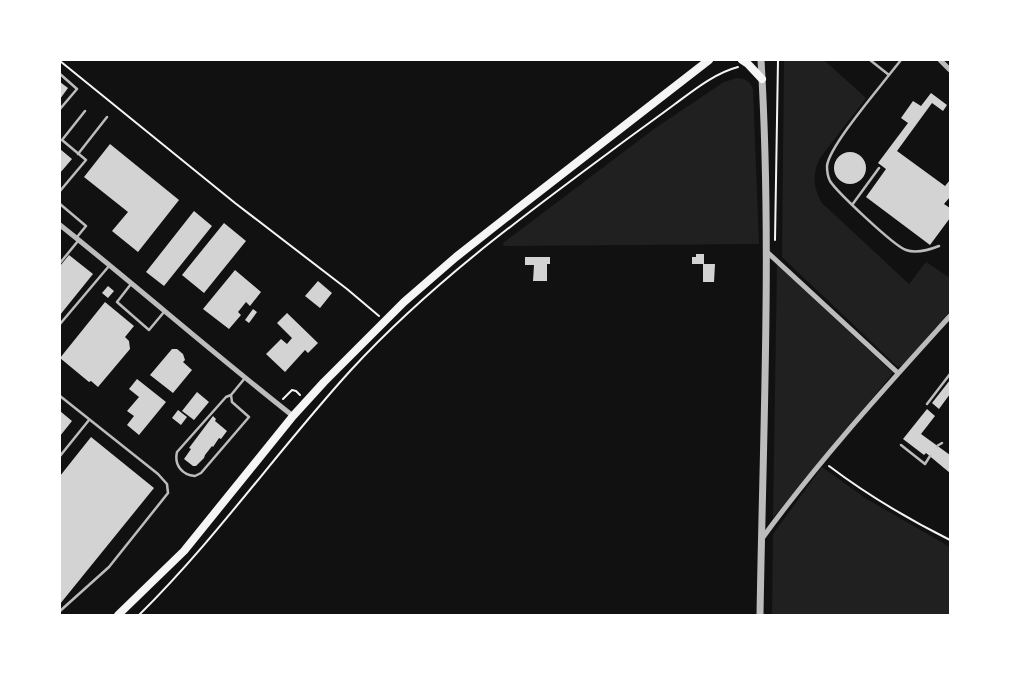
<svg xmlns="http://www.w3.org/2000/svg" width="1010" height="675" font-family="'Sofia Sans Condensed',sans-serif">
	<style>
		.green { fill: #202020 }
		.building { fill: #d3d3d3 }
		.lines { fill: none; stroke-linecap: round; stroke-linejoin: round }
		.path { stroke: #f5f5f5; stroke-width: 2 }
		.service { stroke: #bcbcbc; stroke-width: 2.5 }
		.minor { stroke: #bcbcbc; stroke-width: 5 }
		.tertiary { stroke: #bcbcbc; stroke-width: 7 }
		.secondary { stroke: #f5f5f5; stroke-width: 8 }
	</style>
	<rect width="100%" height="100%" fill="#111"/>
	<path class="green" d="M 784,60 L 824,60 L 866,98 L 820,158 C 812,174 813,187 822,203 L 909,284 L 926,262 L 950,278 L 950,311 L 905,364 L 898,367 L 782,257 Z
		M 737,78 C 746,79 750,81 753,89 L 759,244 L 504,246 L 503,243 L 654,129 L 724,82 Z
		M 777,263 L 893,373 L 773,518 Z
		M 822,467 L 865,498 L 950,547 L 950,615 L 772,615 L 773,534 Z"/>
	<path class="building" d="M 60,82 L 68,88 L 60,99 Z
		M 931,93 L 947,105 L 943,111 L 932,103 L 897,151 L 945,186 L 950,180 L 950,197 L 944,204 L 950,208 L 950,218 L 930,245 L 866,197 L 886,169 L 878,163 L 908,123 L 901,118 L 913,101 L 921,106 Z
		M 110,144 L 179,200 L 138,252 L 112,231 L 128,212 L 84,177 Z
		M 60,149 L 72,159 L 60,173 Z
		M834 168a16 16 0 1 1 32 0a16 16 0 1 1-32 0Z
		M 194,211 L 212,226 L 164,286 L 146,272 Z
		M 224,223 L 246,241 L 204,293 L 182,275 Z
		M 696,254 L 704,254 L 704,264 L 692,264 L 692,257 L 696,257 Z
		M 69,255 L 93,274 L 60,315 L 60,266 Z
		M 525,257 L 550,257 L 550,264 L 547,264 L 547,281 L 533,281 L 534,265 L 525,265 Z
		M 703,264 L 715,264 L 714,282 L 703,282 Z
		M 235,270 L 261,292 L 250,306 L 246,302 L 238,312 L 241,315 L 229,329 L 203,309 Z
		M 318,281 L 332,293 L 320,308 L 305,296 Z
		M 108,286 L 114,291 L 108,298 L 102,293 Z
		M 105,302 L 134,326 L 125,337 L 129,341 L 130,349 L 98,387 L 91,381 L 89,382 L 60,358 Z
		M 253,309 L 257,312 L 249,323 L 245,320 Z
		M 287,313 L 318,343 L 308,353 L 305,350 L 285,372 L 266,354 L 281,339 L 287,344 L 292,338 L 277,323 Z
		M 172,349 L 177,349 L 183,354 L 185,360 L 183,362 L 192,370 L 173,393 L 150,375 Z
		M 137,379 L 166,402 L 139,435 L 127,425 L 134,416 L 127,411 L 139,397 L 129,389 Z
		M 950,380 L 950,394 L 939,409 L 932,403 Z
		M 197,392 L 209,402 L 194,420 L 182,411 Z
		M 927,409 L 935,416 L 921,434 L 950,455 L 950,473 L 926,453 L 924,455 L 903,439 Z
		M 178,410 L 187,417 L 181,425 L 172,418 Z
		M 60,411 L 72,421 L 60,436 Z
		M 213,416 L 216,419 L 215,421 L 227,431 L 221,439 L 219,438 L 213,447 L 212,446 L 205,455 L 204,458 L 196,466 L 193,466 L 184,459 L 191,449 L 189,448 Z
		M 91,437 L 154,488 L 60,604 L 60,476 Z"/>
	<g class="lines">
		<path class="path" d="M 60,61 L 235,203 L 347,289 L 379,316
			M 775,240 L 778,60
			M 283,399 L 292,390 L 296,391 L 300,395
			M 829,466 C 866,494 908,519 950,540
			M 139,615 C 216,539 278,450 351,370 C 429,285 523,216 615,148 C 635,133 655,119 675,104 C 694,90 715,73 738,67"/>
		<path class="service" d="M 870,60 L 889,75 L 901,60
			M 60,74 L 77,89 L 60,109
			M 889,75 C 875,93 829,147 827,166 C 827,170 828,177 830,181 C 837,192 894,246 906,250 C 917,254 929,250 939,246
			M 78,154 L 107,117
			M 60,191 L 86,160 L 62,140 L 85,111
			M 60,204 L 86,226 L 77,237
			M 852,205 L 879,168
			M 60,263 L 78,241
			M 131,284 L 117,302 L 149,330 L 164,312
			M 60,324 L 109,266
			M 231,395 L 232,402 L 249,417 L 201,473 L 195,476 C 182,475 174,465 177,452 L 226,397 L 231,395 L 245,378
			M 60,396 L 158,474 L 167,484 L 168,493 L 109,567 L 60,611
			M 927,404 L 950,374
			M 901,445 L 925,464 L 930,456
			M 937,446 L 942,443
			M 60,456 L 89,420"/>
		<path class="minor" d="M 940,60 L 950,70
			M 60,225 C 139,288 214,354 293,416
			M 766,251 L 898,373
			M 761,540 C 818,461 885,388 950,316"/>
		<path class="tertiary" d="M 760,615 C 763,430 772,245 761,60"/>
		<path class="secondary" d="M 742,60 L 748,64 L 762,79
			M 118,615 L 184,551 L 293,416 L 324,382 L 404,302 L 456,257 L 517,209 L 709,60"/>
	</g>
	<rect width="1010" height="675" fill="none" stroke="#ffffff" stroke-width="122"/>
</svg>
